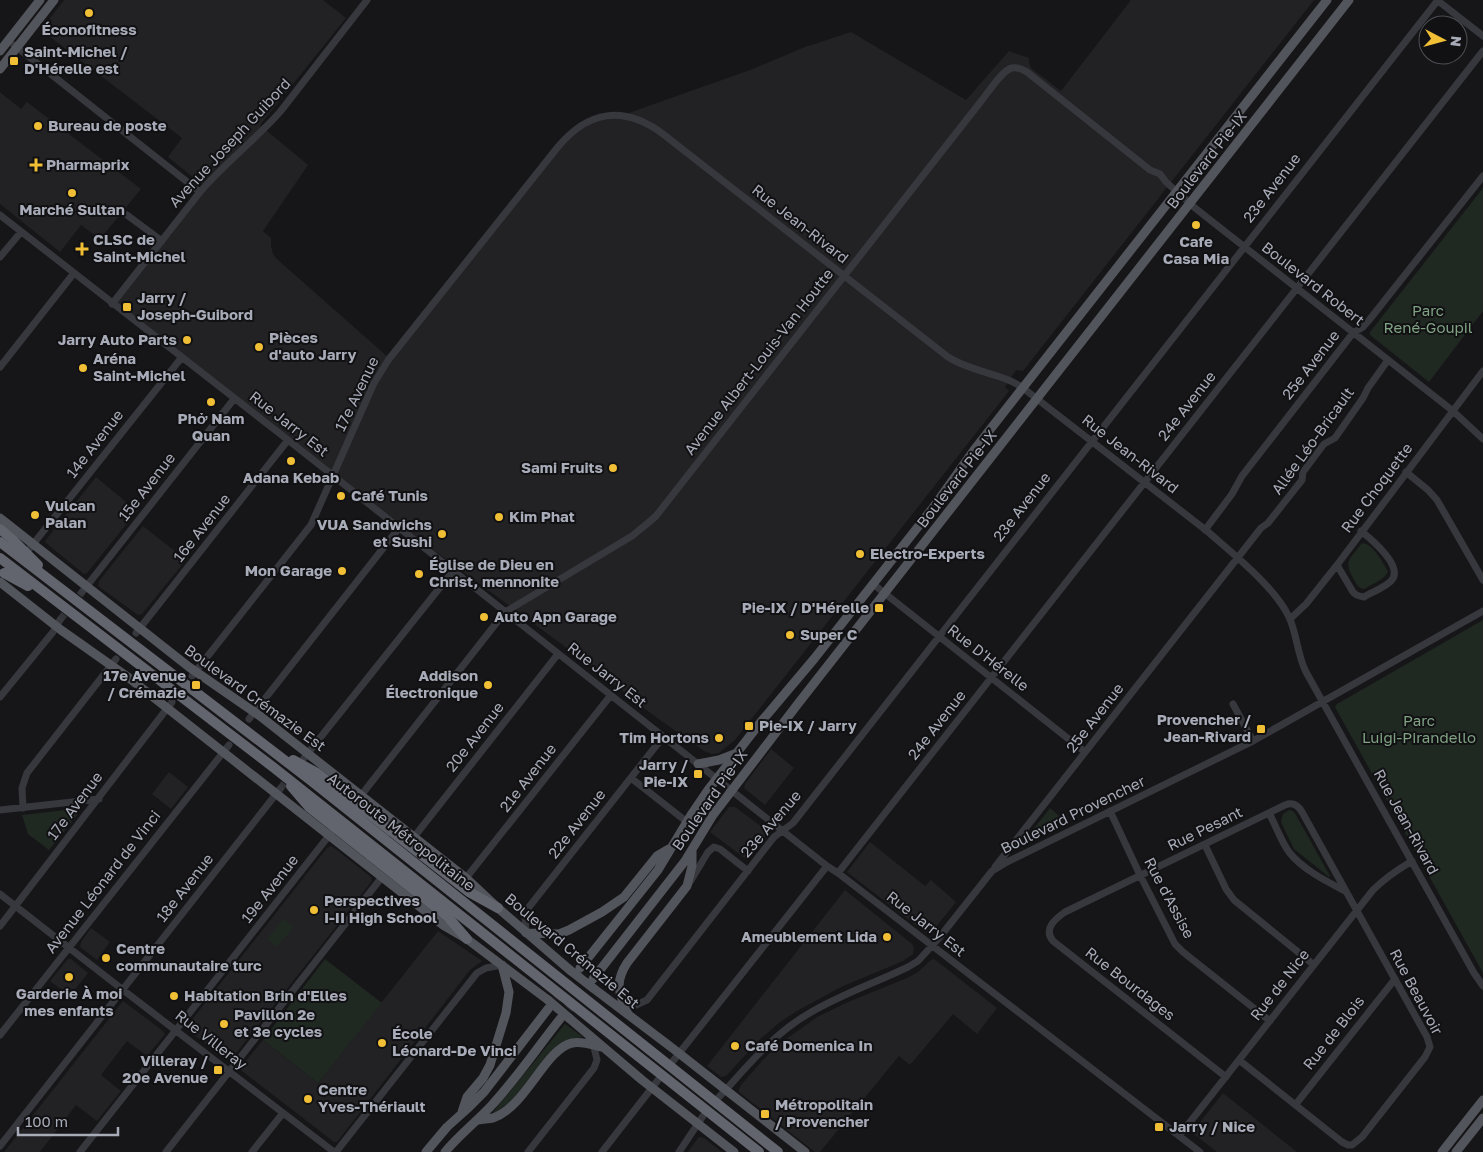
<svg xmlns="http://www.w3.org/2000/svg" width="1483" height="1152" font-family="'Golos Text',sans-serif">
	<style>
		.built { fill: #222225 }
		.green { fill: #202822 }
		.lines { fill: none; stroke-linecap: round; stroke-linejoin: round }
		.minor-tunnel { stroke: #333438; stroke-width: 7; stroke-dasharray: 7 3.5; stroke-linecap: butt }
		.major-tunnel { stroke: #333438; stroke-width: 9; stroke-dasharray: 9 4.5; stroke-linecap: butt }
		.minor { stroke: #37383d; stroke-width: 7 }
		.major { stroke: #53555c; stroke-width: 9 }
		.highway { stroke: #63656e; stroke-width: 10 }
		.major-bridge { stroke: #53555c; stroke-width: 9 }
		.highway-bridge { stroke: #63656e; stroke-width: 10 }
		.poi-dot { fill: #f0bf36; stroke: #111113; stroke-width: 2 }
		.labels { text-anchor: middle; stroke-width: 4; stroke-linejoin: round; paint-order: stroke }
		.poi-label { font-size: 15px; font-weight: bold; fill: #a8acb8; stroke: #111113; text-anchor: start }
		.street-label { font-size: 15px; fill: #a8acb8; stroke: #111113 }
		.park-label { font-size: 15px; fill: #80a384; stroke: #111113 }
	</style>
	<rect width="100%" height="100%" fill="#161618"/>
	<path class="built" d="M 64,0 L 323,0 L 346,18 L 260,125 L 308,165 L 263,231 L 271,238 L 271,246 L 273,254 L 278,260 L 389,358 L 557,148 L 591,120 L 623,115 L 750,70 L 805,47 L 851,32 L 966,100 L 1009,51 L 1029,58 L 1029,63 L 1031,68 L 1061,91 L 1131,0 L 1314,0 L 1023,371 L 1016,370 L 1005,387 L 1009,391 L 735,740 L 719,753 L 712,754 L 704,751 L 649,712 L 594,668 L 333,476 L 112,304 L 204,186 L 168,157 L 182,138 L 41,30 Z
		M 0,92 L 21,109 L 27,102 L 141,189 L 100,239 L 81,225 L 60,252 L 0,204 Z
		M 96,477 L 137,511 L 87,573 L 84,574 L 46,543 L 45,541 Z
		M 143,526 L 186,560 L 142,614 L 138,615 L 98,586 L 99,581 Z
		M 771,749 L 794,768 L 765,805 L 744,788 L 745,784 Z
		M 169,772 L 188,787 L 171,809 L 152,794 Z
		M 729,807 L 735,807 L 766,830 L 766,835 L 747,860 L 710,832 Z
		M 870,842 L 925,886 L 931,880 L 956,902 L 931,933 L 926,933 L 847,872 Z
		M 330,846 L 333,847 L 371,877 L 372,881 L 230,1061 L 227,1060 L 188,1030 L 187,1026 L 327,848 Z
		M 845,890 L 912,944 L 914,948 L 913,954 L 903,961 L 841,987 L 797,1011 L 780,1022 L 759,1040 L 726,1076 L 721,1077 L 707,1066 Z
		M 91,928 L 110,942 L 97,960 L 80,947 L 81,942 Z
		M 438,931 L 482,961 L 470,970 L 337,1142 L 334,1142 L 242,1071 L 241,1067 L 263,1040 L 318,1083 Z
		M 68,959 L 71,959 L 88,973 L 70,996 L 50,981 Z
		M 934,959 L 997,1008 L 977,1034 L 953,1014 L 910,1065 L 899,1056 L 820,1152 L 815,1152 L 739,1092 L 739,1089 L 741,1085 L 762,1061 L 778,1045 L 803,1027 L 817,1017 L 848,1002 L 907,978 L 918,972 L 931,960 Z
		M 123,1001 L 163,1031 L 165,1034 L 147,1056 L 127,1041 L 101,1075 L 121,1091 L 97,1121 L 76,1105 L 40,1152 L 4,1152 Z
		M 1223,1093 L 1297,1152 L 1217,1152 L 1194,1134 L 1194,1130 Z
		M 699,1137 L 704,1138 L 722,1152 L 688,1152 L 695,1142 Z"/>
	<path class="green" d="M 1483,188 L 1483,311 L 1429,382 L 1370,335 L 1370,332 Z
		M 1362,543 C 1374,544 1382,562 1388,571 C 1385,580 1372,584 1364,589 C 1357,588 1356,583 1353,578 C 1343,560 1351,558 1362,543 Z
		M 1483,620 L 1483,973 L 1335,707 L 1337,704 Z
		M 1050,808 L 1066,822 L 1025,841 L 1025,840 Z
		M 74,809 L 76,810 L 78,814 L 49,850 L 28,834 L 22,815 Z
		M 1289,810 L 1293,811 L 1296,815 L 1330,876 L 1329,877 L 1294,849 L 1281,822 L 1283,814 Z
		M 283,919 L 294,927 L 277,947 L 267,939 Z
		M 325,959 L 382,1003 L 318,1083 L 263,1040 Z
		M 565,1024 L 583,1037 L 572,1039 L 512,1101 L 494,1113 L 493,1112 Z"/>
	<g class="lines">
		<path class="minor-tunnel" d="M 60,620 L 82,592
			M 280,789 L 298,766"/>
		<path class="major-tunnel" d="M 548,1009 L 580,969
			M 560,1019 L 593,979"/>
		<path class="minor" d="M 1437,0 L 1483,36
			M 14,45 L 200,192
			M 0,215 L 288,440 L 827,866 L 838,873 L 1200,1152
			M 127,215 L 162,241
			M 0,257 L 21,232
			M 112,304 L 200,192 C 225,163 255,140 280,112 L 367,0
			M 0,367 L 74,273
			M 1406,472 L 1428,490 L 1437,500 L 1483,580
			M 1205,530 L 1232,494 L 1242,476 L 1353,333 L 1363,327 L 1370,319 L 1483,176
			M 30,548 L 182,357
			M 1337,565 L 1353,592 C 1356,596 1359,596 1364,597 C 1372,592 1384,588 1391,581 C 1405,567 1371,539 1361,531
			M 873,584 L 1085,752
			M 82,592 L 234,399
			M 1290,619 L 1306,604 L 1337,565 L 1483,371
			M 136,633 L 288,440
			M 192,676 L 311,525 L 374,383 L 389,359 L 557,148 C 588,110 624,105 663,134 L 948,357 C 971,372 1002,373 1023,388 L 1207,531 C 1232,553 1275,587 1289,617 C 1297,634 1297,654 1306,672 L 1474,973 L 1483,986
			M 0,697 L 53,632 L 60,620
			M 1233,704 L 1253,741
			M 249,719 L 399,528
			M 304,758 L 453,571
			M 631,778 L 687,822
			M 359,798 L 505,612 L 632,536 L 648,523 L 656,516 L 982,100 C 988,93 1002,70 1012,68 C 1017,67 1022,69 1027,72 L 1150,170 L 1160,174 L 1166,182 L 1195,208 L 1453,411 L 1483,439
			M 23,808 L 22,788 L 27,773 L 116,659
			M 0,810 L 99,799
			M 1110,811 L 1140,875 L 1175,944 L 1183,952 L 1270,1021
			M 1269,813 C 1276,826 1281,841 1289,852 C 1302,869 1326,881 1345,891
			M 414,837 L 558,654
			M 1205,845 L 1226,889 L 1234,900 L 1314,965
			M 995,867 L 1261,528 L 1268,523 L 1302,480 L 1303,472 L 1324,444 L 1335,438 L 1363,398 L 1368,388 L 1388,360
			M 838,873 L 1483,51
			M 466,878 L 611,695
			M 690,882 L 708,852 L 714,847 L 720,849 L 748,871
			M 0,894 L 127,993 L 334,1152
			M 0,926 L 172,702
			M 526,933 L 525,916 L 529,907 L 663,737
			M 619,1004 L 636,1005 L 647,1000 L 774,837 L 793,823 L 1438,0
			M 0,1035 L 229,745
			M 673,1061 L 827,866
			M 1226,1077 L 1053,941 C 1043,929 1055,919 1065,912 L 1285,805 C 1293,802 1298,805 1302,812 L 1427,1037 L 1430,1047 L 1425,1057 L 1362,1137 L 1352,1145 L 1348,1145 L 1342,1142 L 1239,1060
			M 719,1097 C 747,1067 772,1035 808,1014 C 839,995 875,983 908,967 L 918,961 L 939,938 L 992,871 L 1007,862 L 1253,741 L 1483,611
			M 1296,1104 L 1395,979
			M 1179,1136 L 1373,890 C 1385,878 1397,870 1412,861
			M 0,1146 L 280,789
			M 80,1152 L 331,833
			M 166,1152 L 382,877
			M 252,1152 L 283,1113
			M 336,1152 L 477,973 L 486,968 L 502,965
			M 528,1152 L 594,1068 L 597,1060 L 593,1043
			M 602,1152 L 658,1080
			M 679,1152 L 703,1116"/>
		<path class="major" d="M 0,51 L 40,0
			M 0,69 L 54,0
			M 0,518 L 189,667 L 260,716 L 466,878 L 498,908 L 571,971
			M 0,582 L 61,630 L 129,678 L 443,925 L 467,939 L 548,1000
			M 698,764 L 719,760 L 737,753
			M 526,933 L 559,934 L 569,930 L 602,912 L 624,897 L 657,856 L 669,849
			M 580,968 L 658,870 L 691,815 L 708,790 L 760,723 L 814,659 L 932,509 L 974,450 L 1327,0
			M 593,979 L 685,861 L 713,815 L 797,705 L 1349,0
			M 593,988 L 671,1047 L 805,1152
			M 628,1014 C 619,994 614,983 627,963 L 687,886 L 692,866 L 692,850
			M 569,1018 L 642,1080 L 734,1152
			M 462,1112 L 467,1097 L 483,1078 L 490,1065 L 506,1013 L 509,992 L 502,965
			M 478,1120 C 483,1119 488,1119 493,1118 C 526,1107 545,1049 572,1043 C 582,1041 593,1045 602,1047
			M 426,1152 L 447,1127 L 467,1109 L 484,1092 L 548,1009
			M 445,1152 C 459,1135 476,1122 491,1106 C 516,1079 537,1048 560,1019
			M 1442,1152 L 1483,1100
			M 1456,1152 L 1483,1118"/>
		<path class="highway" d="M 0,529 L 13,540
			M 391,831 L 469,892 L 498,908
			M 371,856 L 448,917 L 467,939"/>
		<path class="major-bridge" d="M 571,971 L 593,988
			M 548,1000 L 569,1018"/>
		<path class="highway-bridge" d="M 13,540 L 38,565
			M 0,542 L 309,779 L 778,1152
			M 0,558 L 273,767 L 759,1152
			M 4,573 L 28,586
			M 293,760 L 317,773 L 391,831
			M 291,786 L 309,807 L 371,856"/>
	</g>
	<g class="poi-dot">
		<circle cx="89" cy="13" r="5"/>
		<rect x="9" y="56" width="10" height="10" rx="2.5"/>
		<circle cx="38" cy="126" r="5"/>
		<path d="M33.5 157.5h5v5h5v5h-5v5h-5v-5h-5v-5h5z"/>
		<circle cx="72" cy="193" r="5"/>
		<circle cx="1196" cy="225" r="5"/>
		<path d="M79.5 241.5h5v5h5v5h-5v5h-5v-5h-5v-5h5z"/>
		<rect x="122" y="302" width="10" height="10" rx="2.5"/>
		<circle cx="187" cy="340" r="5"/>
		<circle cx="259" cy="347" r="5"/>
		<circle cx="83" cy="368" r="5"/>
		<circle cx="211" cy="402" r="5"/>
		<circle cx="291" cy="461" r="5"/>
		<circle cx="613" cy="468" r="5"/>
		<circle cx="341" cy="496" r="5"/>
		<circle cx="35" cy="515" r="5"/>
		<circle cx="499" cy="517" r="5"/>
		<circle cx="442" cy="534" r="5"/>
		<circle cx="860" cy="554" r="5"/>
		<circle cx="342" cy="571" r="5"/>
		<circle cx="419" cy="574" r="5"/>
		<rect x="874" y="603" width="10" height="10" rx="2.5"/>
		<circle cx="484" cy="617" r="5"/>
		<circle cx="790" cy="635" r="5"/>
		<rect x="191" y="680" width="10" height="10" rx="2.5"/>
		<circle cx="488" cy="685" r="5"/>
		<rect x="744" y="721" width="10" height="10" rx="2.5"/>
		<rect x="1256" y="724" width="10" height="10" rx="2.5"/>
		<circle cx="719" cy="738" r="5"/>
		<rect x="693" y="769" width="10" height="10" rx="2.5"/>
		<circle cx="314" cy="910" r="5"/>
		<circle cx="887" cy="937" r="5"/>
		<circle cx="106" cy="958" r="5"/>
		<circle cx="69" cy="977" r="5"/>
		<circle cx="174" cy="996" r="5"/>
		<circle cx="224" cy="1024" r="5"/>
		<circle cx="382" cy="1043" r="5"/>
		<circle cx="735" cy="1046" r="5"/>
		<rect x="213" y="1065" width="10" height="10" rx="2.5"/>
		<circle cx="308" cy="1099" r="5"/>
		<rect x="760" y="1109" width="10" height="10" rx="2.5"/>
		<rect x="1154" y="1122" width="10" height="10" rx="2.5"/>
	</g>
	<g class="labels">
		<g class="poi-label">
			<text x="89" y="35" text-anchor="middle">Éconofitness</text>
			<text x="24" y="57">Saint-Michel /<tspan x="24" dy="17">D'Hérelle est</tspan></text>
			<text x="48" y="131">Bureau de poste</text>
			<text x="46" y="170">Pharmaprix</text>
			<text x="72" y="215" text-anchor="middle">Marché Sultan</text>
			<text x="93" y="245">CLSC de<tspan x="93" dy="17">Saint-Michel</tspan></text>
			<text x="1196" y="247" text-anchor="middle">Cafe<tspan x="1196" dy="17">Casa Mia</tspan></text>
			<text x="137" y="303">Jarry /<tspan x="137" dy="17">Joseph-Guibord</tspan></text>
			<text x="269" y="343">Pièces<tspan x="269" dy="17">d'auto Jarry</tspan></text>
			<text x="177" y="345" text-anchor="end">Jarry Auto Parts</text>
			<text x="93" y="364">Aréna<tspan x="93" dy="17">Saint-Michel</tspan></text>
			<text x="211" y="424" text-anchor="middle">Phở Nam<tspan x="211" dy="17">Quan</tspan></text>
			<text x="603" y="473" text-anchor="end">Sami Fruits</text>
			<text x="291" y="483" text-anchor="middle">Adana Kebab</text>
			<text x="351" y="501">Café Tunis</text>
			<text x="45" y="511">Vulcan<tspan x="45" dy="17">Palan</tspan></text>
			<text x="509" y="522">Kim Phat</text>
			<text x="432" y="530" text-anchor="end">VUA Sandwichs<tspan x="432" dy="17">et Sushi</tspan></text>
			<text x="870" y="559">Electro-Experts</text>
			<text x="429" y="570">Église de Dieu en<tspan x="429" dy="17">Christ, mennonite</tspan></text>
			<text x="332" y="576" text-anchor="end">Mon Garage</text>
			<text x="869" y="613" text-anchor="end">Pie-IX / D'Hérelle</text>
			<text x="494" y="622">Auto Apn Garage</text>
			<text x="800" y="640">Super C</text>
			<text x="186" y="681" text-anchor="end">17e Avenue<tspan x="186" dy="17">/ Crémazie</tspan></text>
			<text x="478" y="681" text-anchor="end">Addison<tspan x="478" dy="17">Électronique</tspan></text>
			<text x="1251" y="725" text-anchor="end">Provencher /<tspan x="1251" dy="17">Jean-Rivard</tspan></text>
			<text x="759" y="731">Pie-IX / Jarry</text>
			<text x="709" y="743" text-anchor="end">Tim Hortons</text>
			<text x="688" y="770" text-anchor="end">Jarry /<tspan x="688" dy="17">Pie-IX</tspan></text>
			<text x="324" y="906">Perspectives<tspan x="324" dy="17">I-II High School</tspan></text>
			<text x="877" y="942" text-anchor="end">Ameublement Lida</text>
			<text x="116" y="954">Centre<tspan x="116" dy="17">communautaire turc</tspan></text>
			<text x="69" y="999" text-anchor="middle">Garderie À moi<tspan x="69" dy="17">mes enfants</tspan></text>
			<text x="184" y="1001">Habitation Brin d'Elles</text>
			<text x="234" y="1020">Pavillon 2e<tspan x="234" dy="17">et 3e cycles</tspan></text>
			<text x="392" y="1039">École<tspan x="392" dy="17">Léonard-De Vinci</tspan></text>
			<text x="745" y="1051">Café Domenica In</text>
			<text x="208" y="1066" text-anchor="end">Villeray /<tspan x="208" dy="17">20e Avenue</tspan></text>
			<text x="318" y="1095">Centre<tspan x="318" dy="17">Yves-Thériault</tspan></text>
			<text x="775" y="1110">Métropolitain<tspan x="775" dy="17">/ Provencher</tspan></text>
			<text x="1169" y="1132">Jarry / Nice</text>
		</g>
		<g class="street-label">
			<text transform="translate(230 143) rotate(-47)" y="5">Avenue Joseph Guibord</text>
			<text transform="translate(1207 160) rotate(-52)" y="5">Boulevard Pie-IX</text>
			<text transform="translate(1272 188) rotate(-52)" y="5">23e Avenue</text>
			<text transform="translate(800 224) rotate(38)" y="5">Rue Jean-Rivard</text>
			<text transform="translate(1313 284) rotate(38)" y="5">Boulevard Robert</text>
			<text transform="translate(759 362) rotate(-52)" y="5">Avenue Albert-Louis-Van Houtte</text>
			<text transform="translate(1311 365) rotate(-52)" y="5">25e Avenue</text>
			<text transform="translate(357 394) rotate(-64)" y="5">17e Avenue</text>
			<text transform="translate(1187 406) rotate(-52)" y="5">24e Avenue</text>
			<text transform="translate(289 424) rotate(38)" y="5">Rue Jarry Est</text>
			<text transform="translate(1313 441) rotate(-54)" y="5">Allée Léo-Bricault</text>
			<text transform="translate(95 444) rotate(-52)" y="5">14e Avenue</text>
			<text transform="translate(1130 454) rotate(38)" y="5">Rue Jean-Rivard</text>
			<text transform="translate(957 479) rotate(-52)" y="5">Boulevard Pie-IX</text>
			<text transform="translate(147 487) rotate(-52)" y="5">15e Avenue</text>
			<text transform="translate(1377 488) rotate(-53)" y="5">Rue Choquette</text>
			<text transform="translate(1022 507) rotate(-52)" y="5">23e Avenue</text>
			<text transform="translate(202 528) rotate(-52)" y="5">16e Avenue</text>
			<text transform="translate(988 658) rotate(38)" y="5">Rue D'Hérelle</text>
			<text transform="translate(607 675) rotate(38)" y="5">Rue Jarry Est</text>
			<text transform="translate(255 698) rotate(36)" y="5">Boulevard Crémazie Est</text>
			<text transform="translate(1095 718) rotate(-52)" y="5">25e Avenue</text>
			<text transform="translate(937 725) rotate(-52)" y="5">24e Avenue</text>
			<text transform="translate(475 737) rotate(-52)" y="5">20e Avenue</text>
			<text transform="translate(528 778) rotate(-52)" y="5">21e Avenue</text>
			<text transform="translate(710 800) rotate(-55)" y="5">Boulevard Pie-IX</text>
			<text transform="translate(75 806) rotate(-53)" y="5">17e Avenue</text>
			<text transform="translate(1073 815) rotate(-26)" y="5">Boulevard Provencher</text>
			<text transform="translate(1406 822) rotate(61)" y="5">Rue Jean-Rivard</text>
			<text transform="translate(577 824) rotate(-52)" y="5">22e Avenue</text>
			<text transform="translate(771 824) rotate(-49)" y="5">23e Avenue</text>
			<text transform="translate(1205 829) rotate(-26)" y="5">Rue Pesant</text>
			<text transform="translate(401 832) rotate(38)" y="5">Autoroute Métropolitaine</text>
			<text transform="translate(103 882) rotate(-52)" y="5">Avenue Léonard de Vinci</text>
			<text transform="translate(185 888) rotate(-52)" y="5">18e Avenue</text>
			<text transform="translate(270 889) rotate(-52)" y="5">19e Avenue</text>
			<text transform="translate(1169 898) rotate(62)" y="5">Rue d'Assise</text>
			<text transform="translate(926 924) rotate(38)" y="5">Rue Jarry Est</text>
			<text transform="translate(572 951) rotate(40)" y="5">Boulevard Crémazie Est</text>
			<text transform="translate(1130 984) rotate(38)" y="5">Rue Bourdages</text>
			<text transform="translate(1280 985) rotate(-52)" y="5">Rue de Nice</text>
			<text transform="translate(1416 992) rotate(62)" y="5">Rue Beauvoir</text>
			<text transform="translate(1334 1033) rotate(-52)" y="5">Rue de Blois</text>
			<text transform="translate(211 1040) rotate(38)" y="5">Rue Villeray</text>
		</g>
		<g class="park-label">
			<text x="1428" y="316">Parc<tspan x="1428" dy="17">René-Goupil</tspan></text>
			<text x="1419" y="726">Parc<tspan x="1419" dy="17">Luigi-Pirandello</tspan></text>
		</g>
	</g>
	<g transform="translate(1443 40) rotate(96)"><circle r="24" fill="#111113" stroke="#4d4f55"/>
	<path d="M0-4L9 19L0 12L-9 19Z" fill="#f0bf36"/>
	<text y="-8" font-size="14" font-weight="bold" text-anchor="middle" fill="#a8acb8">N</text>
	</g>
	<path d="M18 1127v8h100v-8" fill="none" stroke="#a8acb8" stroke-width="2.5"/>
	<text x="25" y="1127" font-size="15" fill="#a8acb8" stroke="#111113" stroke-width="4" paint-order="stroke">100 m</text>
</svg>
